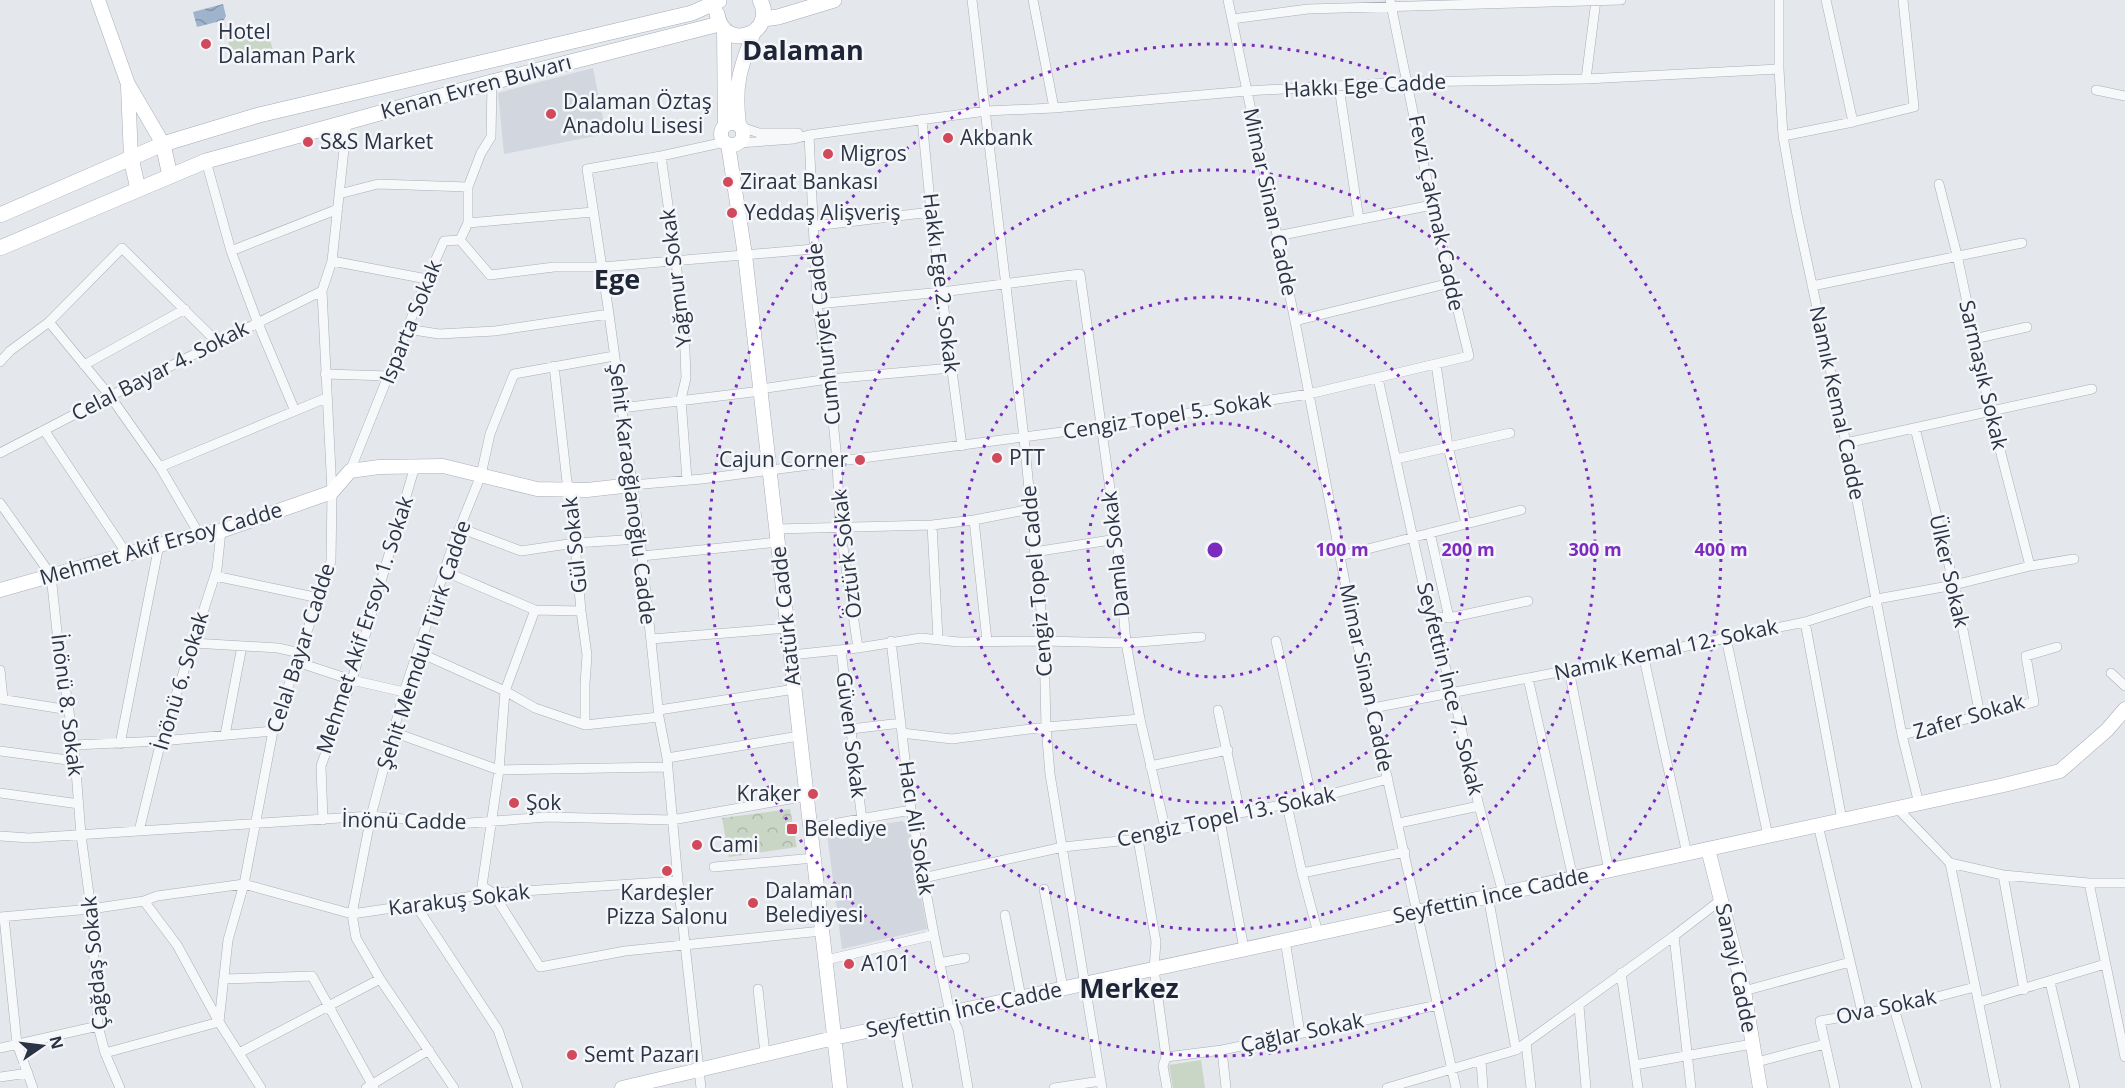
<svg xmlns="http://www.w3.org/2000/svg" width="2125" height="1088" font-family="'Open Sans',sans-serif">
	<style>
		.built { fill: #d2d6de }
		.green { fill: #c9d6c5 }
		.forest { fill: url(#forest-crowns) }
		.water { fill: url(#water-waves) }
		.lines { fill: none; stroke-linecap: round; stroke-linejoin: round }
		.street-casing { stroke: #a9aeb7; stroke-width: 10 }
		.secondary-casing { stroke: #a9aeb7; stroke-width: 15 }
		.primary-casing { stroke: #a3abb8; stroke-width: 16 }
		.street { stroke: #f7f8fa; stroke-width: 9 }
		.secondary { stroke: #fff; stroke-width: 14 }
		.primary { stroke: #fff; stroke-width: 15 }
		.ring { fill: none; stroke: #7b2cbf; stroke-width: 3; stroke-dasharray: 3 6 }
		.poi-dot { fill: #d1495b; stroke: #f4f6f9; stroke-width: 2 }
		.labels { text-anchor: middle; stroke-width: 5; stroke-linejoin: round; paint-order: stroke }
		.poi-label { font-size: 21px; fill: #2b3445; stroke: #f4f6f9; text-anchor: start }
		.street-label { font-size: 21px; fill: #2b3445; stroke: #f4f6f9 }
		.district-label { font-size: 27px; font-weight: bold; fill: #1d2536; stroke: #f4f6f9 }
		.centre { fill: #7b2cbf; stroke: #f4f6f9; stroke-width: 3 }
		.ring-label { font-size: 18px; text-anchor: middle; font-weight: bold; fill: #7b2cbf; stroke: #f4f6f9; stroke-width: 5; stroke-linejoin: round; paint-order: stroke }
	</style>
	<defs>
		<pattern id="forest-crowns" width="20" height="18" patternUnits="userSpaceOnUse" patternTransform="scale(1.5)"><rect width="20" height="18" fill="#c9d6c5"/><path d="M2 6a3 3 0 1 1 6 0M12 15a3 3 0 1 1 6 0" fill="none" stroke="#adb8ab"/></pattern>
		<pattern id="water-waves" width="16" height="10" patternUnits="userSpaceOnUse" patternTransform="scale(1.5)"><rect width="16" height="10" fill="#9fb4cc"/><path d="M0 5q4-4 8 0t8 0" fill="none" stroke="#8293a7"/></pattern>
	</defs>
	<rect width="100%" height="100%" fill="#e4e7ec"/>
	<path class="built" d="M 593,68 L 606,134 L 504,154 L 498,93 Z
		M 902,821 L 908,826 L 927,929 L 842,949 L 827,834 Z"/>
	<path class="green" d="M 267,29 L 274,54 L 235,66 L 228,40 Z
		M 1201,1060 L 1205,1088 L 1173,1088 L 1169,1065 Z"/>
	<path class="forest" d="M 790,809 L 797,847 L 729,857 L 722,818 Z"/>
	<path class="water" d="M 223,4 L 226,16 L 224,20 L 197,27 L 193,12 Z"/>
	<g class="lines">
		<defs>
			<path id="street" d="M 972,0 L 1024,438 L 1044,641 L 1046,727 L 1050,774 L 1102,1088
				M 1033,0 L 1054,108
				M 1228,0 L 1295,321 L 1352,619 L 1456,1088
				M 1779,0 L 1779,69 L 1783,136 L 1796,210 L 1846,443 L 1902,735 L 1919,804
				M 1826,0 L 1853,122
				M 1232,19 L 1308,9 L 1621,0
				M 1586,79 L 1596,0
				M 1339,87 L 1359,220
				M 2096,90 L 2125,96
				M 922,119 L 931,212 L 962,446
				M 741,127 L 759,133 L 798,133
				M 809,135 L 817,304 L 829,379 L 837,461 L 840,527 L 858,648
				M 1783,136 L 1853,122 L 1914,107 L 1903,0
				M 739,143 L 794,139 L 809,135 L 986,111 L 1054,108 L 1247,91 L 1407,82 L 1586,79 L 1779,69
				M 661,156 L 676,261 L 685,351 L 686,378 L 681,399 L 687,480
				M 206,161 L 231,251 L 257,321 L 295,411
				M 1939,184 L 1957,255 L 1990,411 L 2030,566
				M 339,194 L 378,184 L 468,187
				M 468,223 L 593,212
				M 814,226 L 931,212
				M 1277,236 L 1432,205
				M 460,240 L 490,275 L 554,267 L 602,267 L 814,249
				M 231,251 L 338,209
				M 332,261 L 427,279
				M 1812,286 L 2022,243
				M 817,304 L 942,292 L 1080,274 L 1117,539 L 1126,643 L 1140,719 L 1166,832
				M 1295,321 L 1450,283
				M 49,322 L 110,396 L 160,467 L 199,534
				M 407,329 L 439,334 L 495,331 L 609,314
				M 1974,339 L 2027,327
				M 0,362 L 10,351 L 49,322 L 122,248 L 217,342
				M 1436,364 L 1448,446 L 1466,524
				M 84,365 L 185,309
				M 554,366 L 567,482 L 570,489 L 581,611 L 587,655 L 585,684 L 585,725
				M 325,374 L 389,376
				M 1378,378 L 1430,616 L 1453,693 L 1479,806 L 1503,893
				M 760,389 L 829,379 L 951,368
				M 621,408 L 761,391
				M 1915,428 L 1954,585 L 1980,715
				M 44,430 L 127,554
				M 1846,443 L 2092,389
				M 0,453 L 110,396 L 322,291
				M 1396,459 L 1510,433
				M 160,467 L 326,398
				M 350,471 L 427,279 L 444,241 L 460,240 L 468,223 L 468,187 L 481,153 L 491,137 L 492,82
				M 632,485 L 702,479 L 1100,427 L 1309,394 L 1469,356 L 1432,205 L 1390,0
				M 0,503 L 51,575 L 57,632 L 74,745 L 81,835 L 91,909 L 98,1026 L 105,1053 L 120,1088
				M 974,520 L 987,641
				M 932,525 L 938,639
				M 460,528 L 521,551 L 575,543 L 639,539
				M 776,529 L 932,525 L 974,520 L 1031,509
				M 1430,533 L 1449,618
				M 1034,552 L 1117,539
				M 642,556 L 778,542
				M 1340,556 L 1521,510
				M 444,571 L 535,610 L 581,611
				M 215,576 L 319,598
				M 535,610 L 505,691 L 499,770 L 482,886 L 493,893 L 540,967 L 625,951 L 822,931
				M 1430,616 L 1449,618 L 1528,601
				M 1805,622 L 1842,820
				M 1726,638 L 1768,836
				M 651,639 L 788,628
				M 891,641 L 911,810 L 934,935 L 950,1013 L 958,1029 L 968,1088
				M 1276,641 L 1312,799
				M 193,643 L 278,648 L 300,653
				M 841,650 L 862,820
				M 418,652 L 505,691 L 535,708 L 585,725 L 659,717
				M 1643,654 L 1687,854
				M 791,655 L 858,648 L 921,638 L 959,642 L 1044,641 L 1126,643 L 1201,637
				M 297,662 L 352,680 L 404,692
				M 0,670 L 3,699
				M 1569,670 L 1609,871
				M 2111,673 L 2125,686
				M 1528,678 L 1573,878
				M 0,699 L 69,710
				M 1373,708 L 1569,670 L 1805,622 L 1877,599 L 1954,585 L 2030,566 L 2074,559
				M 659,710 L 795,689
				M 1218,710 L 1240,813
				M 851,729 L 901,723
				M 393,732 L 499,770 L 666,767
				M 902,733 L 952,739 L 1046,727 L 1140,719
				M 225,735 L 242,646
				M 1902,735 L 2034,702 L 2026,656 L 2057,647
				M 120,744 L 159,545
				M 74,745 L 161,741 L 273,731
				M 0,751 L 75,761
				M 667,758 L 799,736
				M 1150,766 L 1228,750
				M 0,793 L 79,804
				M 1287,805 L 1302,873 L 1318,933
				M 1897,808 L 1950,863 L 1996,1088
				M 323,820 L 321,766 L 352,680 L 415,466
				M 1220,820 L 1244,949
				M 1399,823 L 1479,806
				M 1818,825 L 1862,1012
				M 810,828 L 911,810
				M 139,831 L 161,741 L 217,569 L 221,531
				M 0,836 L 29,838 L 371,816 L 457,824 L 547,817 L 672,820 L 807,796
				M 1138,839 L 1156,942 L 1154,969 L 1166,1057 L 1163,1066 L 1167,1088
				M 1950,863 L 2003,875 L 2089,883 L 2125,883
				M 714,867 L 814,858
				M 1302,873 L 1405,852
				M 2003,875 L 2024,990
				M 923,878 L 1063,847 L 1138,839 L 1220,820 L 1240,813 L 1312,799 L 1388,779
				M 2089,883 L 2125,1057
				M 1044,889 L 1063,988
				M 1488,896 L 1516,1050
				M 144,901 L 157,896 L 244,884 L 352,914 L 493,893 L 678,881
				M 415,904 L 498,1030 L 518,1088
				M 1005,915 L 1021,997
				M 0,917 L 91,909 L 144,901 L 177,945 L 219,1022 L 105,1053
				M 4,917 L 17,1044 L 33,1088
				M 1674,936 L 1691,1088
				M 1285,940 L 1300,1033
				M 826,960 L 934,935
				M 939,963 L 965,958
				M 1621,973 L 1638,1088
				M 224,979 L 312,976 L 374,1088
				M 2050,982 L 2075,1088
				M 758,989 L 765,1054
				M 1744,991 L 1850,962
				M 1979,1002 L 2105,964
				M 1579,1006 L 1586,1088
				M 1894,1008 L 1917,1088
				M 896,1024 L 908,1088
				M 1526,1043 L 1531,1088
				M 0,1048 L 98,1026
				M 1222,1050 L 1226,1088
				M 239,1053 L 380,979
				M 1166,1057 L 1222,1050 L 1438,1005
				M 1481,1061 L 1483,1088
				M 1757,1062 L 1825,1044
				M 1635,1065 L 1752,1044
				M 0,1077 L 28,1073
				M 261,1088 L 219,1022 L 228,940 L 244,884 L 273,731 L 331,561 L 332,492 L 322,291 L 332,261 L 347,121
				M 366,1088 L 429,1050
				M 454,1088 L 380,979 L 356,938 L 352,914 L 371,816 L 404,692 L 454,542 L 481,475 L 490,434 L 514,374 L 614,356
				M 701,1088 L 678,881 L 667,758 L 659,717 L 642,556 L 609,314 L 587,169 L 661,156 L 725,142
				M 1054,1088 L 1101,1081
				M 1387,1088 L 1516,1050 L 1674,936 L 1722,899
				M 1835,1088 L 1820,1021 L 1894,1008 L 1975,987"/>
			<path id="secondary" d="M 98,0 L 128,84 L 163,144
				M 724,30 L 725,126
				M 128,86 L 131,158
				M721 134a11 11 0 1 1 22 0a11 11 0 1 1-22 0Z
				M 739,124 C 734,85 740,68 754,32
				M 728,144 L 745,255 L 840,1088
				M 0,590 L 199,534 L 221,531 L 332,492 L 350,471 L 379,467 L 443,466 L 537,489 L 587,490 L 632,485
				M 1708,849 L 1744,991 L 1760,1088
				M 622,1088 L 834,1038 L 2004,785 L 2060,771 L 2107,730 L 2125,709"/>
			<path id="primary" d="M 717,14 C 724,54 778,33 760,0
				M 763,19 L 778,17 L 834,0
				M 163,144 L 170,176
				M 131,158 L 138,189
				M 0,215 L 163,144 L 259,115 L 692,13 L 719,1
				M 0,248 L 206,161 L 492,82 L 719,24"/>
		</defs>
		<use href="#street" class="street-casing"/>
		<use href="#secondary" class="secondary-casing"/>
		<use href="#primary" class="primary-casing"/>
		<use href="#street" class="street"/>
		<use href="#secondary" class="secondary"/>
		<use href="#primary" class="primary"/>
	</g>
	<g class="ring">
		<circle cx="1215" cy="550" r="127"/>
		<circle cx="1215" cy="550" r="253"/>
		<circle cx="1215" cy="550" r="380"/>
		<circle cx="1215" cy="550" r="506"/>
	</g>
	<g class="poi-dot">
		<circle cx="206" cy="44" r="6"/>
		<circle cx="551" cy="114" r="6"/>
		<circle cx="948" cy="138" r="6"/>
		<circle cx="308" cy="142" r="6"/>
		<circle cx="828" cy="154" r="6"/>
		<circle cx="728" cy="182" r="6"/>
		<circle cx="732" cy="213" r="6"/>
		<circle cx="997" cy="458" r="6"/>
		<circle cx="860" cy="460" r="6"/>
		<circle cx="813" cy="794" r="6"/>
		<circle cx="514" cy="803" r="6"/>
		<rect x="786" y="823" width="12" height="12" rx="3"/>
		<circle cx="697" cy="845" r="6"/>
		<circle cx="667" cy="871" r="6"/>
		<circle cx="753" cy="903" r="6"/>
		<circle cx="849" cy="964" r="6"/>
		<circle cx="572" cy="1055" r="6"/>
	</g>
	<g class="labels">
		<g class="poi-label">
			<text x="218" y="39">Hotel<tspan x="218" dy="24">Dalaman Park</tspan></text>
			<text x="563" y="109">Dalaman Öztaş<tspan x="563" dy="24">Anadolu Lisesi</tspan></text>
			<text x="960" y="145">Akbank</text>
			<text x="320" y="149">S&amp;S Market</text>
			<text x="840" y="161">Migros</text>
			<text x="740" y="189">Ziraat Bankası</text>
			<text x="744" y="220">Yeddaş Alişveriş</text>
			<text x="1009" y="465">PTT</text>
			<text x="848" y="467" text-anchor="end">Cajun Corner</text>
			<text x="801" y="801" text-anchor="end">Kraker</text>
			<text x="526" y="810">Şok</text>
			<text x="804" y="836">Belediye</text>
			<text x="709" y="852">Cami</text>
			<text x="765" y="898">Dalaman<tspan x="765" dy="24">Belediyesi</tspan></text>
			<text x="667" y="900" text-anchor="middle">Kardeşler<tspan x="667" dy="24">Pizza Salonu</tspan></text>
			<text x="861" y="971">A101</text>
			<text x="584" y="1062">Semt Pazarı</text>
		</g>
		<g class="street-label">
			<text transform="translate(1365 86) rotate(-3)" y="7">Hakkı Ege Cadde</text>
			<text transform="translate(476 87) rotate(-15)" y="7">Kenan Evren Bulvarı</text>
			<text transform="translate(1270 202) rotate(78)" y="7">Mimar Sinan Cadde</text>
			<text transform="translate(1436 213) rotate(78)" y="7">Fevzi Çakmak Cadde</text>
			<text transform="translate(676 278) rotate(-97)" y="7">Yağmur Sokak</text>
			<text transform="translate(941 283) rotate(83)" y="7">Hakkı Ege 2. Sokak</text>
			<text transform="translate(411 322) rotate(-68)" y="7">Isparta Sokak</text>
			<text transform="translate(824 334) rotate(-96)" y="7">Cumhuriyet Cadde</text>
			<text transform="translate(160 371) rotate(-27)" y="7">Celal Bayar 4. Sokak</text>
			<text transform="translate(1983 375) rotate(77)" y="7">Sarmaşık Sokak</text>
			<text transform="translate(1837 403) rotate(78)" y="7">Namık Kemal Cadde</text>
			<text transform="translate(1167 416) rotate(-9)" y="7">Cengiz Topel 5. Sokak</text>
			<text transform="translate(632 494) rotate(83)" y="7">Şehit Karaoğlanoğlu Cadde</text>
			<text transform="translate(161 544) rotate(-16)" y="7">Mehmet Akif Ersoy Cadde</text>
			<text transform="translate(575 545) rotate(-96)" y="7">Gül Sokak</text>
			<text transform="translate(847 554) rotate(-97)" y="7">Öztürk Sokak</text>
			<text transform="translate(1116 554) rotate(-96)" y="7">Damla Sokak</text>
			<text transform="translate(1949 571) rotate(77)" y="7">Ülker Sokak</text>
			<text transform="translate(1037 581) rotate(-95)" y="7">Cengiz Topel Cadde</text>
			<text transform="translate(786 616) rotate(-96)" y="7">Atatürk Cadde</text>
			<text transform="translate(365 625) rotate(-72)" y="7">Mehmet Akif Ersoy 1. Sokak</text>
			<text transform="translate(424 645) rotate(-72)" y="7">Şehit Memduh Türk Cadde</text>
			<text transform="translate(301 648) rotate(-72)" y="7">Celal Bayar Cadde</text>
			<text transform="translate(1666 650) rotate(-12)" y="7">Namık Kemal 12. Sokak</text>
			<text transform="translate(1366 678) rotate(78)" y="7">Mimar Sinan Cadde</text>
			<text transform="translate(181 681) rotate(-73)" y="7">İnönü 6. Sokak</text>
			<text transform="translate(1450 689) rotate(76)" y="7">Seyfettin İnce 7. Sokak</text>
			<text transform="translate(67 705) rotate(83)" y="7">İnönü 8. Sokak</text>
			<text transform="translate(1969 717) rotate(-16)" y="7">Zafer Sokak</text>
			<text transform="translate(851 735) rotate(83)" y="7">Güven Sokak</text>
			<text transform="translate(1226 817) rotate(-12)" y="7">Cengiz Topel 13. Sokak</text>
			<text transform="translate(404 821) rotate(1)" y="7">İnönü Cadde</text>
			<text transform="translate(916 828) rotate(81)" y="7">Hacı Ali Sokak</text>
			<text transform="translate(1491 896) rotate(-12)" y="7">Seyfettin İnce Cadde</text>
			<text transform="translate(459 900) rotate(-7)" y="7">Karakuş Sokak</text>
			<text transform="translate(95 963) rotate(-95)" y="7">Çağdaş Sokak</text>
			<text transform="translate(1736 968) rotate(78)" y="7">Sanayi Cadde</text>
			<text transform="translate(1886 1007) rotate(-12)" y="7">Ova Sokak</text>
			<text transform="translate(964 1010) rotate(-12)" y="7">Seyfettin İnce Cadde</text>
			<text transform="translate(1302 1033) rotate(-12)" y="7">Çağlar Sokak</text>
		</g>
		<g class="district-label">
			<text x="803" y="60">Dalaman</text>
			<text x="617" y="289">Ege</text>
			<text x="1129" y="998">Merkez</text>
		</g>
	</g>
	<circle cx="1215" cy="550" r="9" class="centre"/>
	<g class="ring-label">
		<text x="1342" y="556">100 m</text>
		<text x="1468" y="556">200 m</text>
		<text x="1595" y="556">300 m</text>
		<text x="1721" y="556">400 m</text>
	</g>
	<g transform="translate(42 1046) rotate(76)" stroke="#f4f6f9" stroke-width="4.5" paint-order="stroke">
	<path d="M0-4.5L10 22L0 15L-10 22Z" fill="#2b3445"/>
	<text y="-9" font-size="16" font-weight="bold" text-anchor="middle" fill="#2b3445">N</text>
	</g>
</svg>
